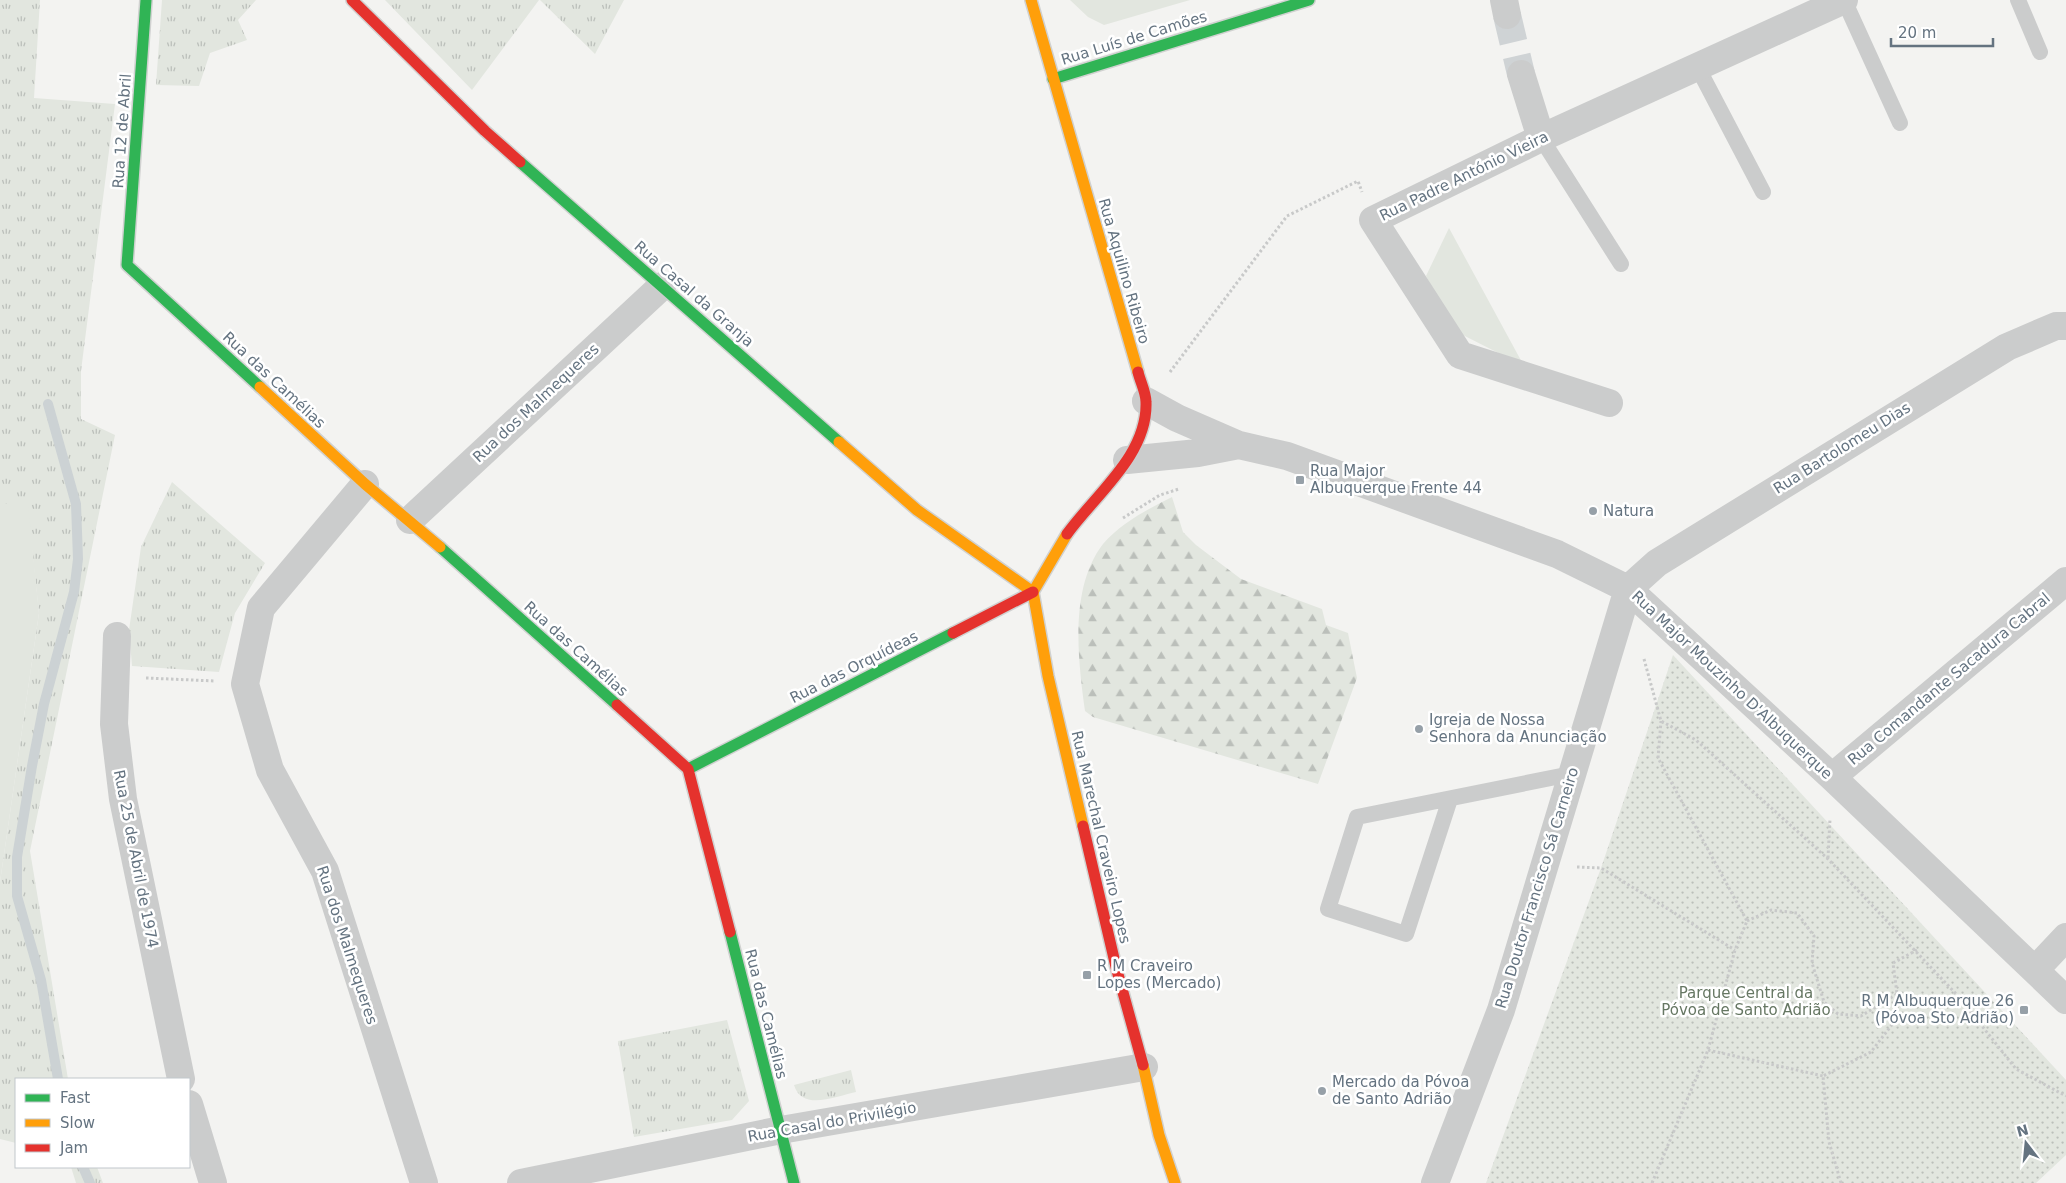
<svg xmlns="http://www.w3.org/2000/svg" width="2066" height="1183" font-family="'DejaVu Sans',sans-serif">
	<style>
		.grass { fill: url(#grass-tufts) }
		.forest { fill: url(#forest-firs) }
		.park { fill: url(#park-dots) }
		.garden { fill: #e2e6df }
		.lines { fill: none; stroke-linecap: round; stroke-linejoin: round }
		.stream { stroke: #ccd2d4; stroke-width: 10 }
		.street-tunnel { stroke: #cfd3d5; stroke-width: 28; stroke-dasharray: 28 14; stroke-linecap: butt }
		.fast-casing { stroke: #d0d1d0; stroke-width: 14 }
		.slow-casing { stroke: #d0d1d0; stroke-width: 14 }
		.jam-casing { stroke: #d0d1d0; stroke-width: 14 }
		.path { stroke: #c8c9c9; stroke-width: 3; stroke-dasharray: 2.5 2.5; stroke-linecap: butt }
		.lane { stroke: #cbcccc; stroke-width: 16 }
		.street { stroke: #cbcccc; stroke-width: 28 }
		.fast { stroke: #30b455; stroke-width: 11 }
		.slow { stroke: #ff9f0a; stroke-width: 11 }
		.jam { stroke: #e5322d; stroke-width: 11 }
		.poi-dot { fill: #96a0a8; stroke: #fff; stroke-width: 2 }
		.labels { text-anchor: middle; stroke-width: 5; stroke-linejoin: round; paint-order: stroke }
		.street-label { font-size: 15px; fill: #647380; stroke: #fff }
		.poi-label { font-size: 15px; fill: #647380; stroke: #fff; text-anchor: start }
		.park-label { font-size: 15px; fill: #667763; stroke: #fff }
	</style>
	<defs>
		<pattern id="grass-tufts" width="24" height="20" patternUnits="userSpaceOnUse" patternTransform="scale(1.25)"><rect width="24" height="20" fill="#e2e6df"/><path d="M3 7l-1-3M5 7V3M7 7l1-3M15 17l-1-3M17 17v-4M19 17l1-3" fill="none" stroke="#bbbfba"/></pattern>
		<pattern id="forest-firs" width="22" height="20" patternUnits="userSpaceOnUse" patternTransform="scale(1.25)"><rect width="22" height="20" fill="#e2e6df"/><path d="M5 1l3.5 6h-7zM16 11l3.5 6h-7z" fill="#bbbfba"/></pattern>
		<pattern id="park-dots" width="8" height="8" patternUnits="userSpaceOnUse" patternTransform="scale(1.25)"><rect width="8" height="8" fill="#e2e6df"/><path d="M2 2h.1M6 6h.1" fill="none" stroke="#bbbfba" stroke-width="1.8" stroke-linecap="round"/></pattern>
	</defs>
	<rect width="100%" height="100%" fill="#f3f3f1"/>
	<path class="grass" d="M 0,0 L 40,0 L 34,98 L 115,104 L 81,371 L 81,419 L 115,435 L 30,851 L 68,1079 L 16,1079 L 16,1143 L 0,1139 L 0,882 L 39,613 L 27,504 L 0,504 Z
		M 162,0 L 256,0 L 238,20 L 247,40 L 210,53 L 199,86 L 156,85 Z
		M 385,0 L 539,0 L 472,90 Z
		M 540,0 L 624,0 L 595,54 Z
		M 172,482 L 265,563 L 235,613 L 219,672 L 132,666 L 129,630 L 141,547 Z
		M 727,1020 L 749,1101 L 732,1120 L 634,1137 L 618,1041 Z
		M 851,1070 L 856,1092 C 836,1096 802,1112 794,1085 Z
		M 71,1167 L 97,1167 L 103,1183 L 76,1183 Z"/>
	<path class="forest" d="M 1172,497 L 1183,532 L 1196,545 L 1241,579 L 1322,609 L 1326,625 L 1348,633 L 1357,678 L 1318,784 L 1093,717 L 1085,711 C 1078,660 1069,588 1103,544 C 1121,523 1148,509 1172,497 Z"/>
	<path class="park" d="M 1673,655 L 2066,1080 L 2066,1155 L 2036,1183 L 1486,1183 L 1601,868 Z"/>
	<path class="garden" d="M 1070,0 L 1190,0 L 1104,25 L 1088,17 Z
		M 1449,228 L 1524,366 L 1453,330 L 1426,276 Z
		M 0,504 L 28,504 L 39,613 L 0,882 Z"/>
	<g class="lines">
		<path class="stream" d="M 48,404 L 76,504 L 78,559 L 74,592 L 44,704 L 32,766 L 17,857 L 17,896 L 41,980 L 58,1079
			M 83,1167 L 90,1183"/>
		<path class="street-tunnel" d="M 1507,15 L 1521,74"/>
		<defs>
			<path id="fast" d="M 146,0 L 127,265 L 260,387
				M 1053,79 L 1309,0
				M 520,162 L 839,442
				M 440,547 L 617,705
				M 688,769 L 953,633
				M 730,932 L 794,1183"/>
			<path id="slow" d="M 1031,0 L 1138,372
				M 260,387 L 365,484 L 440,547
				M 839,442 L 917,510 L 1033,592
				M 1067,534 L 1033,592 L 1048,676 L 1083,826
				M 1143,1065 L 1159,1135 L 1175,1183"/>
			<path id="jam" d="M 352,0 L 485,131 L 520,162
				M 1067,534 C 1095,495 1148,455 1146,402 C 1146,392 1140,381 1138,372
				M 953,633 L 1033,592
				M 617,705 L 688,769 L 730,932
				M 1083,826 L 1116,967 L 1143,1065"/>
		</defs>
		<use href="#fast" class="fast-casing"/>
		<use href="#slow" class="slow-casing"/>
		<use href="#jam" class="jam-casing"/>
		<path class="path" d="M 1170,372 L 1287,216 L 1358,181 L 1362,192
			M 1123,518 L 1160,495 L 1179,489
			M 1644,659 L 1661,721 L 1696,740 L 1828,859 L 1959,997 L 2016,1069 L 2066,1096
			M 146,678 L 215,681
			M 1828,858 L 1830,819
			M 1577,867 L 1601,868 L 1735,950
			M 1747,921 L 1771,910 L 1797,913 L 1814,936 L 1812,963 L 1824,1002 L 1838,1014 L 1861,1016 L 1897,994
			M 1708,1050 L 1823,1076
			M 1652,1183 L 1708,1050 L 1735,950 L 1747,921 L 1658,758 L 1661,721
			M 1841,1183 L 1829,1142 L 1823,1076 L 1871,1052 L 1894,1022 L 1897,994 L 1893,963 L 1917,950"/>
		<path class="lane" d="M 1844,0 L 1900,123
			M 2018,0 L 2040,52
			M 1697,66 L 1763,192
			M 1541,138 L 1621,264
			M 1450,799 L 1406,934 L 1328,909 L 1357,817 L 1571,774"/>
		<path class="street" d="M 1504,0 L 1507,15
			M 1521,74 L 1541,138
			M 1146,401 L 1177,418 L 1239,445
			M 1609,403 L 1460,355 L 1373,220 L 1541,138 L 1844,0
			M 1127,460 L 1198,453 L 1239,445 L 1287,456 L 1557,554 L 1628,589 L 1832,777 L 2066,1000
			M 365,484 L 261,608 L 245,684 L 270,770 L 325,871 L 424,1183
			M 410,520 L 662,286
			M 117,636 L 114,724 L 123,799 L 181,1079
			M 1832,777 L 2066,581
			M 2035,970 L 2066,937
			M 189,1104 L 213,1183
			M 521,1183 L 781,1130 L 1144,1067
			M 1435,1183 L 1501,1010 L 1628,589 L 1657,563 L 2007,347 L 2056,326 L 2066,326"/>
		<use href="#fast" class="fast"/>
		<use href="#slow" class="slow"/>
		<use href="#jam" class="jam"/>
	</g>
	<g class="poi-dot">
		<rect x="1295" y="475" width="10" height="10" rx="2.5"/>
		<circle cx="1593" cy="511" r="5"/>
		<circle cx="1419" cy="729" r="5"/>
		<rect x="1082" y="970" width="10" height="10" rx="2.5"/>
		<rect x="2019" y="1005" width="10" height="10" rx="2.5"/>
		<circle cx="1322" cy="1091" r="5"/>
	</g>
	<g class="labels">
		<g class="street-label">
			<text transform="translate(1134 38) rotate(-17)" y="5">Rua Luís de Camões</text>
			<text transform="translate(122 131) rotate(-86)" y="5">Rua 12 de Abril</text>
			<text transform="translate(1464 176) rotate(-26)" y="5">Rua Padre António Vieira</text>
			<text transform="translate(1124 271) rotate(74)" y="5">Rua Aquilino Ribeiro</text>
			<text transform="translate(694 294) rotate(41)" y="5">Rua Casal da Granja</text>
			<text transform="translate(274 380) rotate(43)" y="5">Rua das Camélias</text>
			<text transform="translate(536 403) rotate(-43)" y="5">Rua dos Malmequeres</text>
			<text transform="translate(1842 448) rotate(-32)" y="5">Rua Bartolomeu Dias</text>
			<text transform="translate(576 649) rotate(42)" y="5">Rua das Camélias</text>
			<text transform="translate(854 667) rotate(-27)" y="5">Rua das Orquídeas</text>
			<text transform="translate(1949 679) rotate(-40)" y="5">Rua Comandante Sacadura Cabral</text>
			<text transform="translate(1732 685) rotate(43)" y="5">Rua Major Mouzinho D'Albuquerque</text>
			<text transform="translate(1101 837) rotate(77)" y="5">Rua Marechal Craveiro Lopes</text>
			<text transform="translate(136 859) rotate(79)" y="5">Rua 25 de Abril de 1974</text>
			<text transform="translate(1537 888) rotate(-73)" y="5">Rua Doutor Francisco Sá Carneiro</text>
			<text transform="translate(347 945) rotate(72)" y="5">Rua dos Malmequeres</text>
			<text transform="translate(766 1014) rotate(76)" y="5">Rua das Camélias</text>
			<text transform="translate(832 1122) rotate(-10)" y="5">Rua Casal do Privilégio</text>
		</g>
		<g class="poi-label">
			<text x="1310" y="476">Rua Major<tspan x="1310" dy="17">Albuquerque Frente 44</tspan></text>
			<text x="1603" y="516">Natura</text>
			<text x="1429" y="725">Igreja de Nossa<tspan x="1429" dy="17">Senhora da Anunciação</tspan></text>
			<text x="1097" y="971">R M Craveiro<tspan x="1097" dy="17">Lopes (Mercado)</tspan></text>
			<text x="2014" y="1006" text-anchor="end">R M Albuquerque 26<tspan x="2014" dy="17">(Póvoa Sto Adrião)</tspan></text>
			<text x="1332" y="1087">Mercado da Póvoa<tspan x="1332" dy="17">de Santo Adrião</tspan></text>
		</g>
		<g class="park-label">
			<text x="1746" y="998">Parque Central da<tspan x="1746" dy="17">Póvoa de Santo Adrião</tspan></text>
		</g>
	</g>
	<rect x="15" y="1078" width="175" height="90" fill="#ffffff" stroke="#c1c7cc"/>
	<rect x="25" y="1094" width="25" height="8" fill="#30b455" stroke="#c1c7cc"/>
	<text x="60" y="1103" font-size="15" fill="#647380">Fast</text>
	<rect x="25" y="1119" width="25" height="8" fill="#ff9f0a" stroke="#c1c7cc"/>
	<text x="60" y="1128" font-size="15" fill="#647380">Slow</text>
	<rect x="25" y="1144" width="25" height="8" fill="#e5322d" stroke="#c1c7cc"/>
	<text x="60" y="1153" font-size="15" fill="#647380">Jam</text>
	<g transform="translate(2026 1143) rotate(344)" stroke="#ffffff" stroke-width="4" paint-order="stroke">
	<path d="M0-4L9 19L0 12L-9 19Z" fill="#647380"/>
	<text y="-8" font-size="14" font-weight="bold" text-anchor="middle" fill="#647380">N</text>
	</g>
	<path d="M1891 38v8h102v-8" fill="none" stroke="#647380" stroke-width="2.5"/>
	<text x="1898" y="38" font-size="15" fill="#647380" stroke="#ffffff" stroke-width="4" paint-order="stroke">20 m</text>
</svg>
